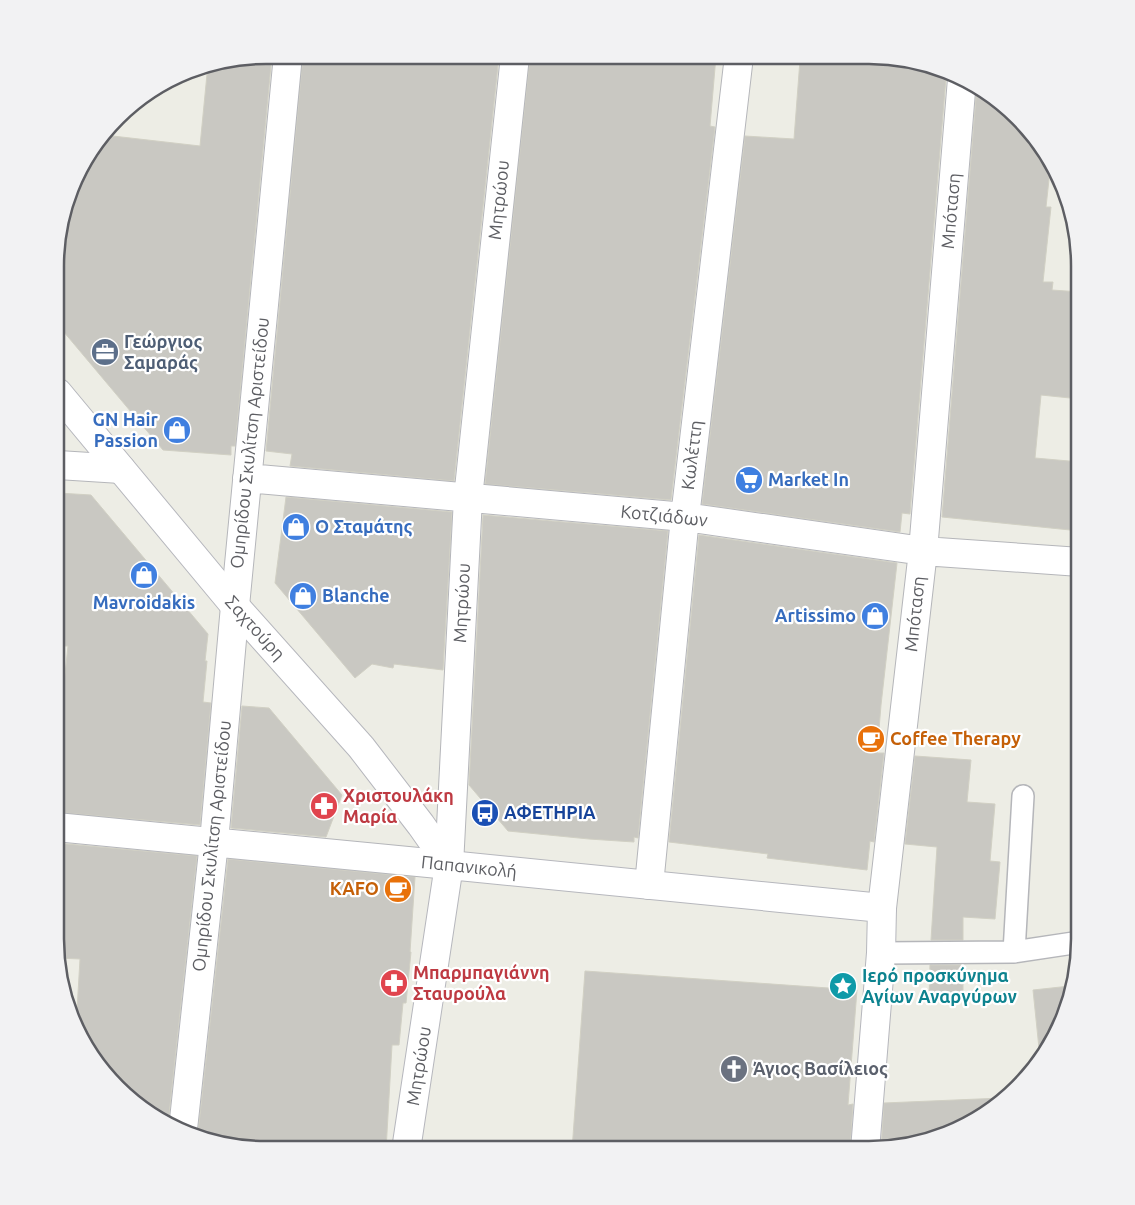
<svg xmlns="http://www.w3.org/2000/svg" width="1135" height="1205" font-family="Ubuntu,sans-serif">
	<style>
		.building { fill: #c9c8c2; stroke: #d1d0c4 }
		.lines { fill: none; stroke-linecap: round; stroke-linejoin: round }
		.lane-casing { stroke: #b5b6ba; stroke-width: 24 }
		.street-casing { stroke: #b5b6ba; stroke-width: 30 }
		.secondary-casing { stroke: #b6b7bd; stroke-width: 30 }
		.lane { stroke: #fff; stroke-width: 21 }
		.street { stroke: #fff; stroke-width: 28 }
		.secondary { stroke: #fff; stroke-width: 28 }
		.labels { text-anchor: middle; stroke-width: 4.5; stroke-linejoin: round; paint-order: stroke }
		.street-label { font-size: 18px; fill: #5d5e63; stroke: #fff }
		.service-label { font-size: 18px; font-weight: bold; fill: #4e5e75; stroke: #fff; text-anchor: start }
		.shop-label { font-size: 18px; font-weight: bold; fill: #366cbe; stroke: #fff; text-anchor: start }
		.food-label { font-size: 18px; font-weight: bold; fill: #c56008; stroke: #fff; text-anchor: start }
		.health-label { font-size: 18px; font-weight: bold; fill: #be3a42; stroke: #fff; text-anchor: start }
		.transit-label { font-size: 18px; font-weight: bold; fill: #164399; stroke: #fff; text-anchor: start }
		.culture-label { font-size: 18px; font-weight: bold; fill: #0d838f; stroke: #fff; text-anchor: start }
		.worship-label { font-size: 18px; font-weight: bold; fill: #5b616d; stroke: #fff; text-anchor: start }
		.rim { fill: none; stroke: #5d5e63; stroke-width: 2.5 }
	</style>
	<rect width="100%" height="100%" fill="#edede5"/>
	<path class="building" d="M 265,55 L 272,55 L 235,446 L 231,446 L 231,455 L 163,450 L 58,325 L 59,225 L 83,160 L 104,135 L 200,146 L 208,64 Z
		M 303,55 L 499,56 L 454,481 L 290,466 L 292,454 L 266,451 Z
		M 530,56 L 716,56 L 710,126 L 715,127 L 671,500 L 485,484 Z
		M 807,57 L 840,57 L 919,64 L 948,74 L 946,78 L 910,514 L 902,513 L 900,532 L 702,504 L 745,136 L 794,139 L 800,60 L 807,60 Z
		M 977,85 L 1044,148 L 1051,161 L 1046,207 L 1051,207 L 1043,282 L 1053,282 L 1052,290 L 1080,292 L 1080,399 L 1041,395 L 1035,458 L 1080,462 L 1080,531 L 942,517 Z
		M 58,493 L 91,495 L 208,634 L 205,661 L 207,661 L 203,702 L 211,703 L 200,825 L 56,812 L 57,720 L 60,721 L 68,646 L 57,646 Z
		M 286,497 L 452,512 L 443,670 L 394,664 L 393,668 L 372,664 L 355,678 L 275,583 Z
		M 483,515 L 668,531 L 638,838 L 634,837 L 634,842 L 589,839 L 508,831 L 469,785 Z
		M 699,535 L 897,563 L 881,705 L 877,753 L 884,753 L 874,842 L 870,841 L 867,870 L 767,858 L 768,854 L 669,842 Z
		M 242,706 L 269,708 L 342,795 L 326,837 L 231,828 Z
		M 915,756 L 971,760 L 967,802 L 995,804 L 990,861 L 1000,862 L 995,919 L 963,917 L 963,940 L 931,940 L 937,847 L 905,844 Z
		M 56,843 L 197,856 L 168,1124 L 160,1122 L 91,1057 L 76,1027 L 80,959 L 57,958 L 60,908 L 56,908 Z
		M 228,859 L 415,877 L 410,952 L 411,952 L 406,1003 L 403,1003 L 399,1045 L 392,1045 L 386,1150 L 252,1150 L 198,1133 Z
		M 930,965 L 963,965 L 963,997 L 929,997 Z
		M 585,971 L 857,990 L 848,1105 L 853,1104 L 850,1150 L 572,1150 Z
		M 1070,986 L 1052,1045 L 1040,1058 L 1033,990 Z
		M 1002,1098 L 987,1114 L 938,1139 L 881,1150 L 884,1103 Z"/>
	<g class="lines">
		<defs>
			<path id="lane" d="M 1014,952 L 1080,942
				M 881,953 L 1014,952 L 1023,796"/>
			<path id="street" d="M 58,465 L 121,469
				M 247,478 L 685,517 L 923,551 L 1080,562
				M 56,827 L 449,865 L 468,498 L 515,56
				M 649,885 L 685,517 L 739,56
				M 882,908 L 923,551 L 962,79
				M 183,1129 L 214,842 L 235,606 L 288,55"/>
			<path id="secondary" d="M 58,393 L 235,606 L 361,747 L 421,825 L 449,865
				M 449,865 L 882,908 L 881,953 L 865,1150
				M 406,1150 L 449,865"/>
		</defs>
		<use href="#lane" class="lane-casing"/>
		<use href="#street" class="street-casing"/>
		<use href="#secondary" class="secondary-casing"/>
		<use href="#lane" class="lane"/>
		<use href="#street" class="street"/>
		<use href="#secondary" class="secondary"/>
	</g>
	<defs>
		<symbol id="office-disc" viewBox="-11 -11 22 22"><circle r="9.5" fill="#5c6f8a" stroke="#fff"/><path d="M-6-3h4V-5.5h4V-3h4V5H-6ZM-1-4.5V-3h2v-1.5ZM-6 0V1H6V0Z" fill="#fff"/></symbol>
		<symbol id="shop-disc" viewBox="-11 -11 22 22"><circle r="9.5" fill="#3f7fe0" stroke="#fff"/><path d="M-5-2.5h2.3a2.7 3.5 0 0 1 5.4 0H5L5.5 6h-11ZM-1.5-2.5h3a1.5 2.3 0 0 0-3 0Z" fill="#fff"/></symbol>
		<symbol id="supermarket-disc" viewBox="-11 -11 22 22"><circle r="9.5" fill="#3f7fe0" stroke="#fff"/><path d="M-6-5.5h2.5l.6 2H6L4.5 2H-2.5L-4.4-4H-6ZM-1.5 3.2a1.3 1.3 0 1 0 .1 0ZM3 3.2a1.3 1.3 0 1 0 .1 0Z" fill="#fff"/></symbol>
		<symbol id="cafe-disc" viewBox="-11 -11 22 22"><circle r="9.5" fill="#e8710a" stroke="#fff"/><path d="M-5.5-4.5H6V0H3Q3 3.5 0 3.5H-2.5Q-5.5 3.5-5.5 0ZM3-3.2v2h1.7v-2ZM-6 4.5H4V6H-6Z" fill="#fff"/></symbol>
		<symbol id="pharmacy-disc" viewBox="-11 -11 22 22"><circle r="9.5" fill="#e0444e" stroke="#fff"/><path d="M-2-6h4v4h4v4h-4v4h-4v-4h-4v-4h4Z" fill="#fff"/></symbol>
		<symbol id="bus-disc" viewBox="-11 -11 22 22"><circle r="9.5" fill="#1a4fb4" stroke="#fff"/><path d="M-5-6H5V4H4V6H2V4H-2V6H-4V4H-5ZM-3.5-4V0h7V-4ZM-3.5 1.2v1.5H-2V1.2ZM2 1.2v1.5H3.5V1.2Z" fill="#fff"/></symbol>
		<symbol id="sight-disc" viewBox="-11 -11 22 22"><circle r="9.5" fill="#0f9aa8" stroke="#fff"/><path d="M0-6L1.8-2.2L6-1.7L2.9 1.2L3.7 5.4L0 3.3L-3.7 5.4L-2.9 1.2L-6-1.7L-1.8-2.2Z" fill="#fff"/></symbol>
		<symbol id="church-disc" viewBox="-11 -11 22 22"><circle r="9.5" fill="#6b7280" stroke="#fff"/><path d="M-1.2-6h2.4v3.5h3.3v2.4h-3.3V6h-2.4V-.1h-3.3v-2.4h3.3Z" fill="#fff"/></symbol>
	</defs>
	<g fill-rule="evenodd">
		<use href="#office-disc" x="89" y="336" width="32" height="32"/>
		<use href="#shop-disc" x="161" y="414" width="32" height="32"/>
		<use href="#supermarket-disc" x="733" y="464" width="32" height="32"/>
		<use href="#shop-disc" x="280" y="511" width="32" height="32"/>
		<use href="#shop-disc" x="128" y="559" width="32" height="32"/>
		<use href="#shop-disc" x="287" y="580" width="32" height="32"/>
		<use href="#shop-disc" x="859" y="600" width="32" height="32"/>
		<use href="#cafe-disc" x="855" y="723" width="32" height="32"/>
		<use href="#pharmacy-disc" x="308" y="790" width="32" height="32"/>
		<use href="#bus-disc" x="469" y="797" width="32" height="32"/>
		<use href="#cafe-disc" x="382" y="873" width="32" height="32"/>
		<use href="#pharmacy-disc" x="378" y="967" width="32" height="32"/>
		<use href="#sight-disc" x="827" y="970" width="32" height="32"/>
		<use href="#church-disc" x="718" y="1053" width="32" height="32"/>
	</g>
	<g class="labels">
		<g class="street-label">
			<text transform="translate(499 200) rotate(-84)" y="6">Μητρώου</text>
			<text transform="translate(951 211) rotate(-85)" y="6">Μπόταση</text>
			<text transform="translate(250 443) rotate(-84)" y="6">Ομηρίδου Σκυλίτση Αριστείδου</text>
			<text transform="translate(692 455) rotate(-83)" y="6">Κωλέττη</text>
			<text transform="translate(664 516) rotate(6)" y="6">Κοτζιάδων</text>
			<text transform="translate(462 603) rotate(-87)" y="6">Μητρώου</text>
			<text transform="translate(915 614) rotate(-84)" y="6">Μπόταση</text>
			<text transform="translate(255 628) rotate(48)" y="6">Σαχτούρη</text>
			<text transform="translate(212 846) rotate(-84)" y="6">Ομηρίδου Σκυλίτση Αριστείδου</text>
			<text transform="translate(469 867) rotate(6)" y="6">Παπανικολή</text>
			<text transform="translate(419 1066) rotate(-81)" y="6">Μητρώου</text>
		</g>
		<g class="service-label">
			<text x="124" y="348">Γεώργιος<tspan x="124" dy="21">Σαμαράς</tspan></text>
		</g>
		<g class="shop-label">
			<text x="158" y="426" text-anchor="end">GN Hair<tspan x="158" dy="21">Passion</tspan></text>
			<text x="768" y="486">Market In</text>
			<text x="315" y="533">Ο Σταμάτης</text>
			<text x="322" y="602">Blanche</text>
			<text x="144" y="609" text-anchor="middle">Mavroidakis</text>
			<text x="856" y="622" text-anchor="end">Artissimo</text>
		</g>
		<g class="food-label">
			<text x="890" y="745">Coffee Therapy</text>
			<text x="379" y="895" text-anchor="end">KAFO</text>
		</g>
		<g class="health-label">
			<text x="343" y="802">Χριστουλάκη<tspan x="343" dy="21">Μαρία</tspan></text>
			<text x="413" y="979">Μπαρμπαγιάννη<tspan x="413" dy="21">Σταυρούλα</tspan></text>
		</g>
		<g class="transit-label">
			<text x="504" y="819">ΑΦΕΤΗΡΙΑ</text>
		</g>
		<g class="culture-label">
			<text x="862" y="982">Ιερό προσκύνημα<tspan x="862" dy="21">Αγίων Αναργύρων</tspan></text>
		</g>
		<g class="worship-label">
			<text x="753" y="1075">Άγιος Βασίλειος</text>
		</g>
	</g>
	<path d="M0 0H1135V1205H0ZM266 64H869A202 202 0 0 1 1071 266V939A202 202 0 0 1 869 1141H266A202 202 0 0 1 64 939V266A202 202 0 0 1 266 64Z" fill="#f2f2f3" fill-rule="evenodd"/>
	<path class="rim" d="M266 64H869A202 202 0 0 1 1071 266V939A202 202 0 0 1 869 1141H266A202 202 0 0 1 64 939V266A202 202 0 0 1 266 64Z"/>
</svg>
